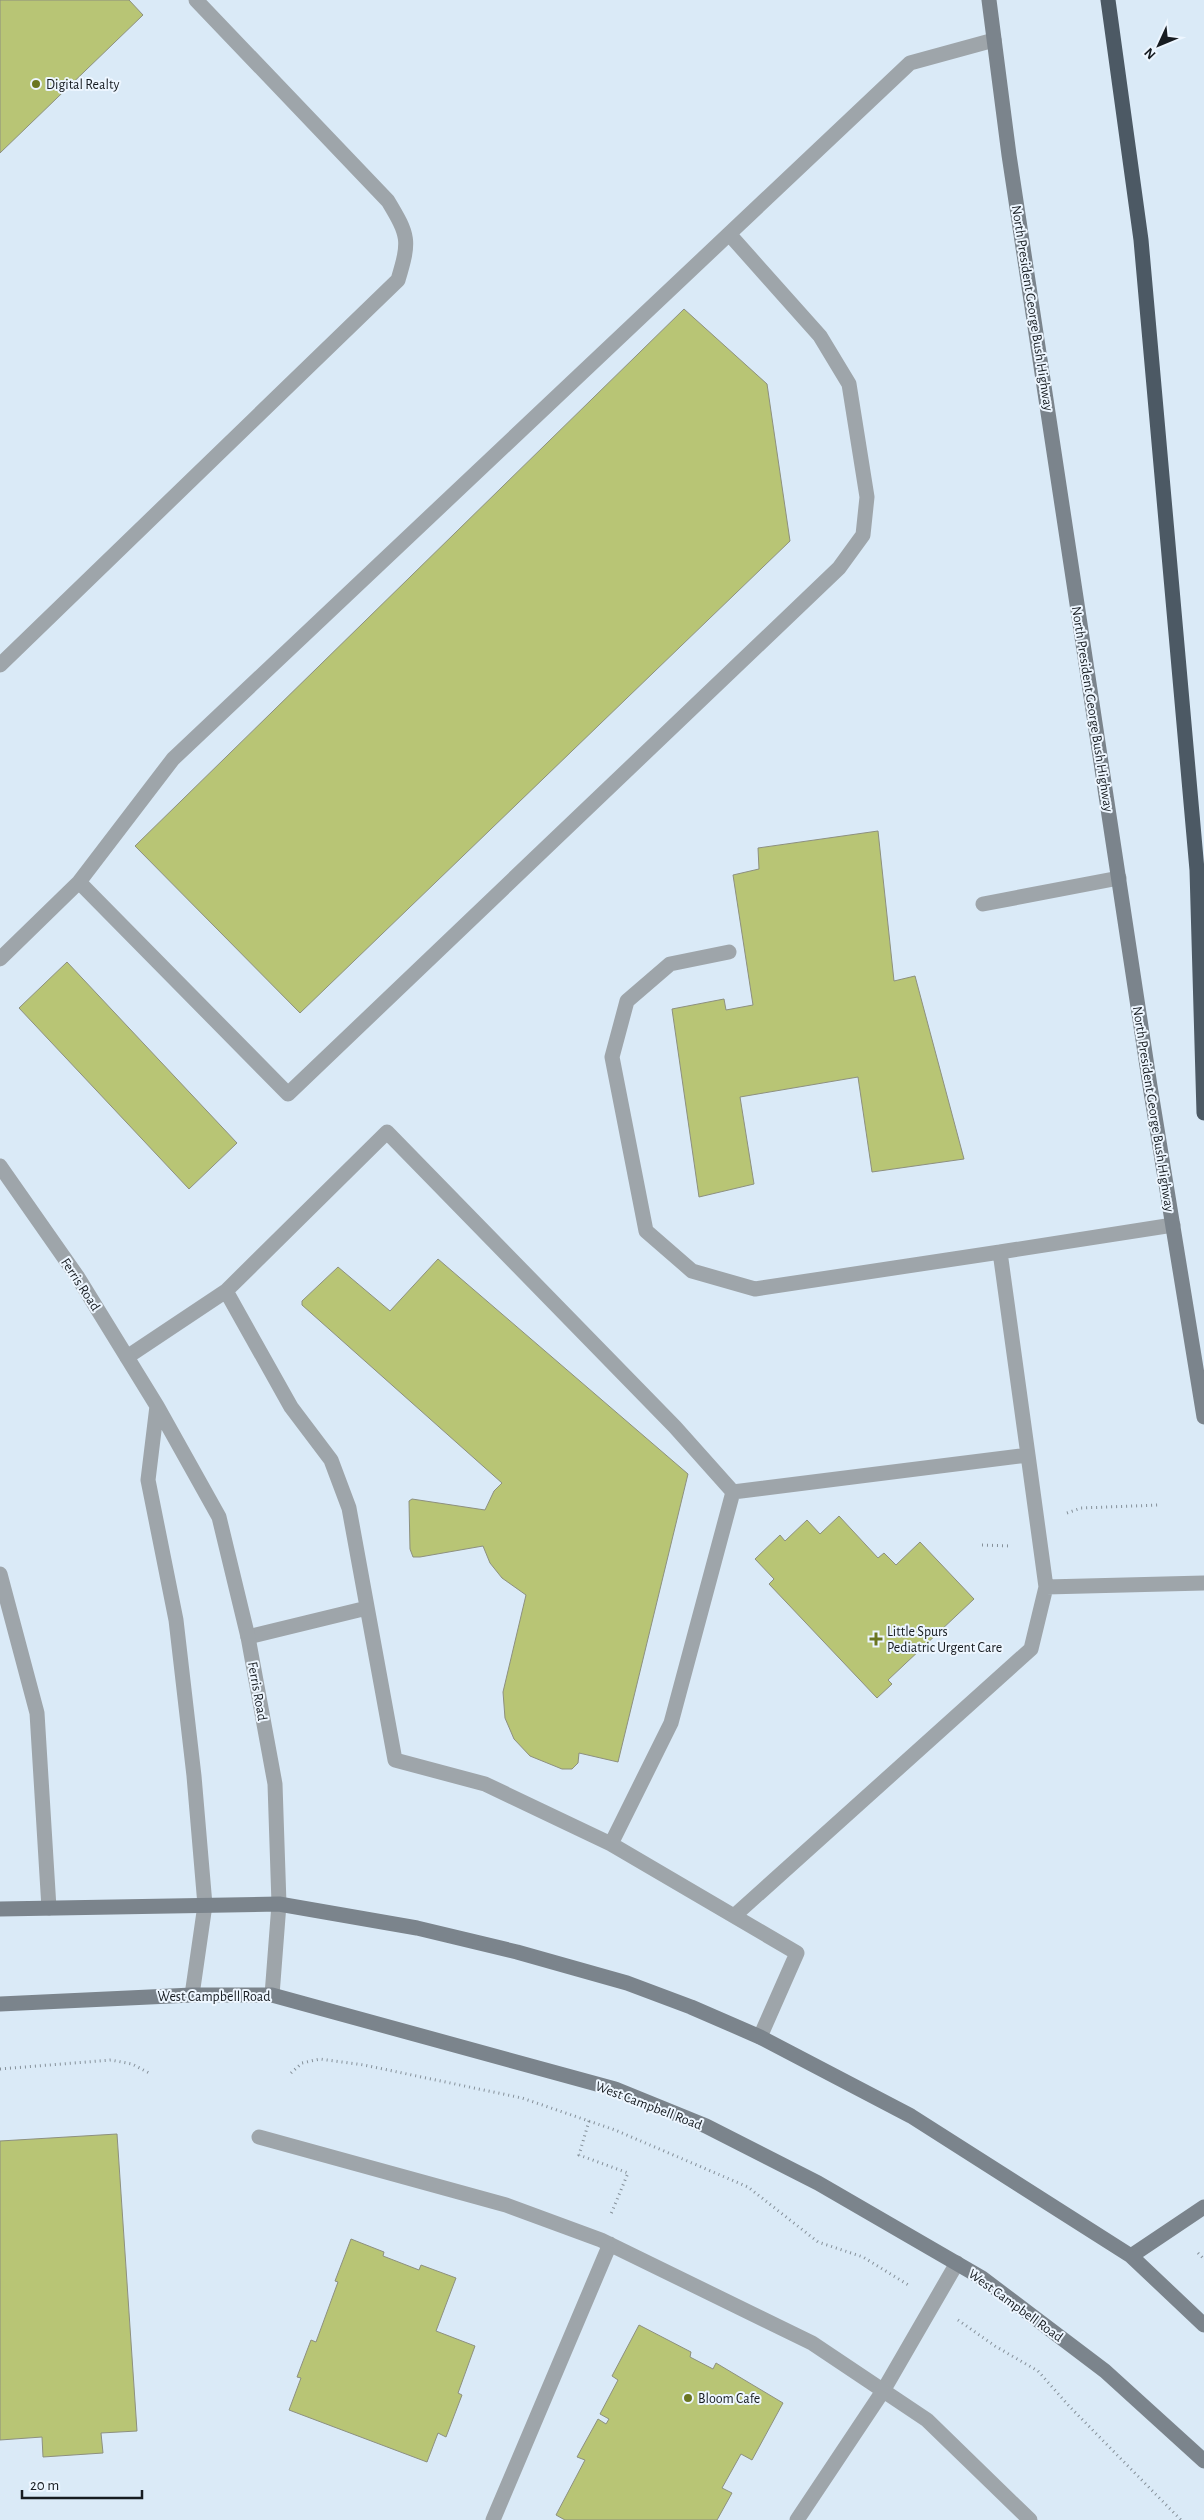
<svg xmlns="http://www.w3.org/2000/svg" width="1204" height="2520" font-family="'Alegreya Sans',sans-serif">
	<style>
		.building { fill: #b8c575; stroke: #8d907f }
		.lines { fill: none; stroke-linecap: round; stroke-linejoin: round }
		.path { stroke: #859099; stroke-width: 3; stroke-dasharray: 1 4; stroke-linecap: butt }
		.service { stroke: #9ea5aa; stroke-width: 15 }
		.minor { stroke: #9ea5aa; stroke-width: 15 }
		.secondary { stroke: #7b848c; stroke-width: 15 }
		.motorway { stroke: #4c5964; stroke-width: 15 }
		.poi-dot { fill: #6b7621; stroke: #edf6ff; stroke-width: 2 }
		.labels { text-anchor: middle; stroke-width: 4; stroke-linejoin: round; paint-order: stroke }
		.poi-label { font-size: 14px; fill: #171c21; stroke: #edf6ff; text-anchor: start }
		.street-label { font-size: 14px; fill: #171c21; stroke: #edf6ff }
	</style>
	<rect width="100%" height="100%" fill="#daeaf7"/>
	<path class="building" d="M 0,0 L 129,0 L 143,15 L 0,153 Z
		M 684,309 L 767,384 L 790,541 L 300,1013 L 135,846 Z
		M 878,831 L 894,981 L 915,976 L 964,1159 L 872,1172 L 858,1077 L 740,1097 L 754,1184 L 699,1197 L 672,1009 L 724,999 L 726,1010 L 753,1005 L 733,875 L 759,869 L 758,848 Z
		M 67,962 L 237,1143 L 189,1189 L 19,1008 Z
		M 438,1259 L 688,1474 L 618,1762 L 579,1753 L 578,1763 L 572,1769 L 562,1769 L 530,1756 L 514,1739 L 505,1718 L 503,1692 L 526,1595 L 502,1578 L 490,1563 L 483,1546 L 420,1557 L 413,1557 L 410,1549 L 409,1501 L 412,1499 L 485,1510 L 494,1491 L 502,1483 L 302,1305 L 302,1301 L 338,1267 L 390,1311 Z
		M 839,1516 L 878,1558 L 884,1553 L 896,1565 L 920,1542 L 974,1599 L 888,1680 L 892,1684 L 877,1698 L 769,1584 L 774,1579 L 755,1559 L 780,1535 L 785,1541 L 807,1520 L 820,1534 Z
		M 117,2134 L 137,2431 L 101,2433 L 103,2453 L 43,2457 L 42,2437 L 0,2440 L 0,2141 Z
		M 351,2239 L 384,2252 L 383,2256 L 419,2270 L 421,2265 L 456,2278 L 436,2331 L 475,2346 L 458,2393 L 462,2395 L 446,2437 L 438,2433 L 427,2462 L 289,2410 L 301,2378 L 297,2377 L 311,2340 L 316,2342 L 338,2282 L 335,2281 Z
		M 639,2325 L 691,2352 L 690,2357 L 713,2369 L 716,2363 L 783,2403 L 752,2460 L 741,2454 L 722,2488 L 732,2493 L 717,2520 L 565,2520 L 556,2515 L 585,2460 L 577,2457 L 598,2419 L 606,2424 L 609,2419 L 600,2414 L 618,2380 L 612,2376 Z"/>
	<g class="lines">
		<path class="path" d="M 1067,1513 L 1081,1508 L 1159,1505
			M 982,1545 L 1011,1546
			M 0,2069 L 111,2060 L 132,2064 L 151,2074
			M 291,2073 L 302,2063 L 320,2059 L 364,2065 L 522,2098 L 615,2130 L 748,2187 L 818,2242 L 863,2257 L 910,2286
			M 589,2121 L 579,2155 L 628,2173 L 611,2214
			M 1198,2253 L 1204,2259
			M 958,2320 L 995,2346 L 1038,2371 L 1070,2407 L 1181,2520"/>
		<path class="service" d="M 730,235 L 820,336 L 849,384 L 867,497 L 863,535 L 839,568 L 288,1094 L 79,882 L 173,759 L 910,63 L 994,40
			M 0,665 L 398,280 C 410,240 409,236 388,201 L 196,0
			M 983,904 L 1119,878
			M 729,952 L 670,964 L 627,1001 L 612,1057 L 646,1231 L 692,1271 L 755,1289 L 1000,1252
			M 0,959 L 79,882
			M 127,1357 L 226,1291 L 387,1132 L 675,1427 L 733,1492 L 671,1723 L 611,1844 L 485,1784 L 395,1760 L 349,1508 L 331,1460 L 291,1407 L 226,1291
			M 1028,1455 L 1000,1252 L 1173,1225
			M 733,1492 L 1028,1455 L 1046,1587 L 1204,1583
			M 0,1574 L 37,1713 L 49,1908
			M 248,1637 L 367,1608
			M 611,1844 L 797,1953 L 760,2037
			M 734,1916 L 1031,1649 L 1046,1587
			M 259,2137 L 506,2205 L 601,2240 L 812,2343 L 927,2420 L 1030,2520
			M 493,2520 L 610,2244
			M 797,2520 L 883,2391 L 957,2263"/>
		<path class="minor" d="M 0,1166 L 77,1276 L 157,1406 L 219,1517 L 248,1637 L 275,1784 L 279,1904 L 272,1995
			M 157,1406 L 148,1480 L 176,1620 L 194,1776 L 205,1905 L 192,1995"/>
		<path class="secondary" d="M 989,0 L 1009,155 L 1150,1086 L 1204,1417
			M 0,1909 L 279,1904 L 417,1928 L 517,1952 L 627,1983 L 691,2007 L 760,2037 L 911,2116 L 1131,2256 L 1204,2325
			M 0,2004 L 192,1995 L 272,1995 L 615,2089 L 706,2126 L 818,2183 L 982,2278 L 1105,2371 L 1204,2461
			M 1131,2256 L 1204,2207"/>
		<path class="motorway" d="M 1108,0 L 1141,240 L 1197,870 L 1204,1113"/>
	</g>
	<g class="poi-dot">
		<circle cx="36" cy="84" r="5"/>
		<path d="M873.5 1631.5h5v5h5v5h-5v5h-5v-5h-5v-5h5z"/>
		<circle cx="688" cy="2398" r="5"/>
	</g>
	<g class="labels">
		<g class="poi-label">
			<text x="46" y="89">Digital Realty</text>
			<text x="887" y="1636">Little Spurs<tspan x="887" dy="16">Pediatric Urgent Care</tspan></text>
			<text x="698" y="2403">Bloom Cafe</text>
		</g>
		<g class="street-label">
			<text transform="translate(1033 308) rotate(81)" y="5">North President George Bush Highway</text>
			<text transform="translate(1093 709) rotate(81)" y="5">North President George Bush Highway</text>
			<text transform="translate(1154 1109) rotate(81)" y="5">North President George Bush Highway</text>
			<text transform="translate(81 1284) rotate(57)" y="5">Ferris Road</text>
			<text transform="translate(258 1691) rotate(80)" y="5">Ferris Road</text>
			<text x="214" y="2001">West Campbell Road</text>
			<text transform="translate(649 2105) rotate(21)" y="5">West Campbell Road</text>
			<text transform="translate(1016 2305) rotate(36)" y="5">West Campbell Road</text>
		</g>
	</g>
	<g transform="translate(1159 45) rotate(226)" stroke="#edf6ff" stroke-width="4" paint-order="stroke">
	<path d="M0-4L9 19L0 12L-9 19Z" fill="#171c21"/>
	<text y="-8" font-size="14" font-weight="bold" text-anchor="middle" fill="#171c21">N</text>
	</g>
	<path d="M22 2490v8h120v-8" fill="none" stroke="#171c21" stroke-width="2.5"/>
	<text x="30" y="2490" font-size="15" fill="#171c21" stroke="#edf6ff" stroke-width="4" paint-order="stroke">20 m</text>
</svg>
